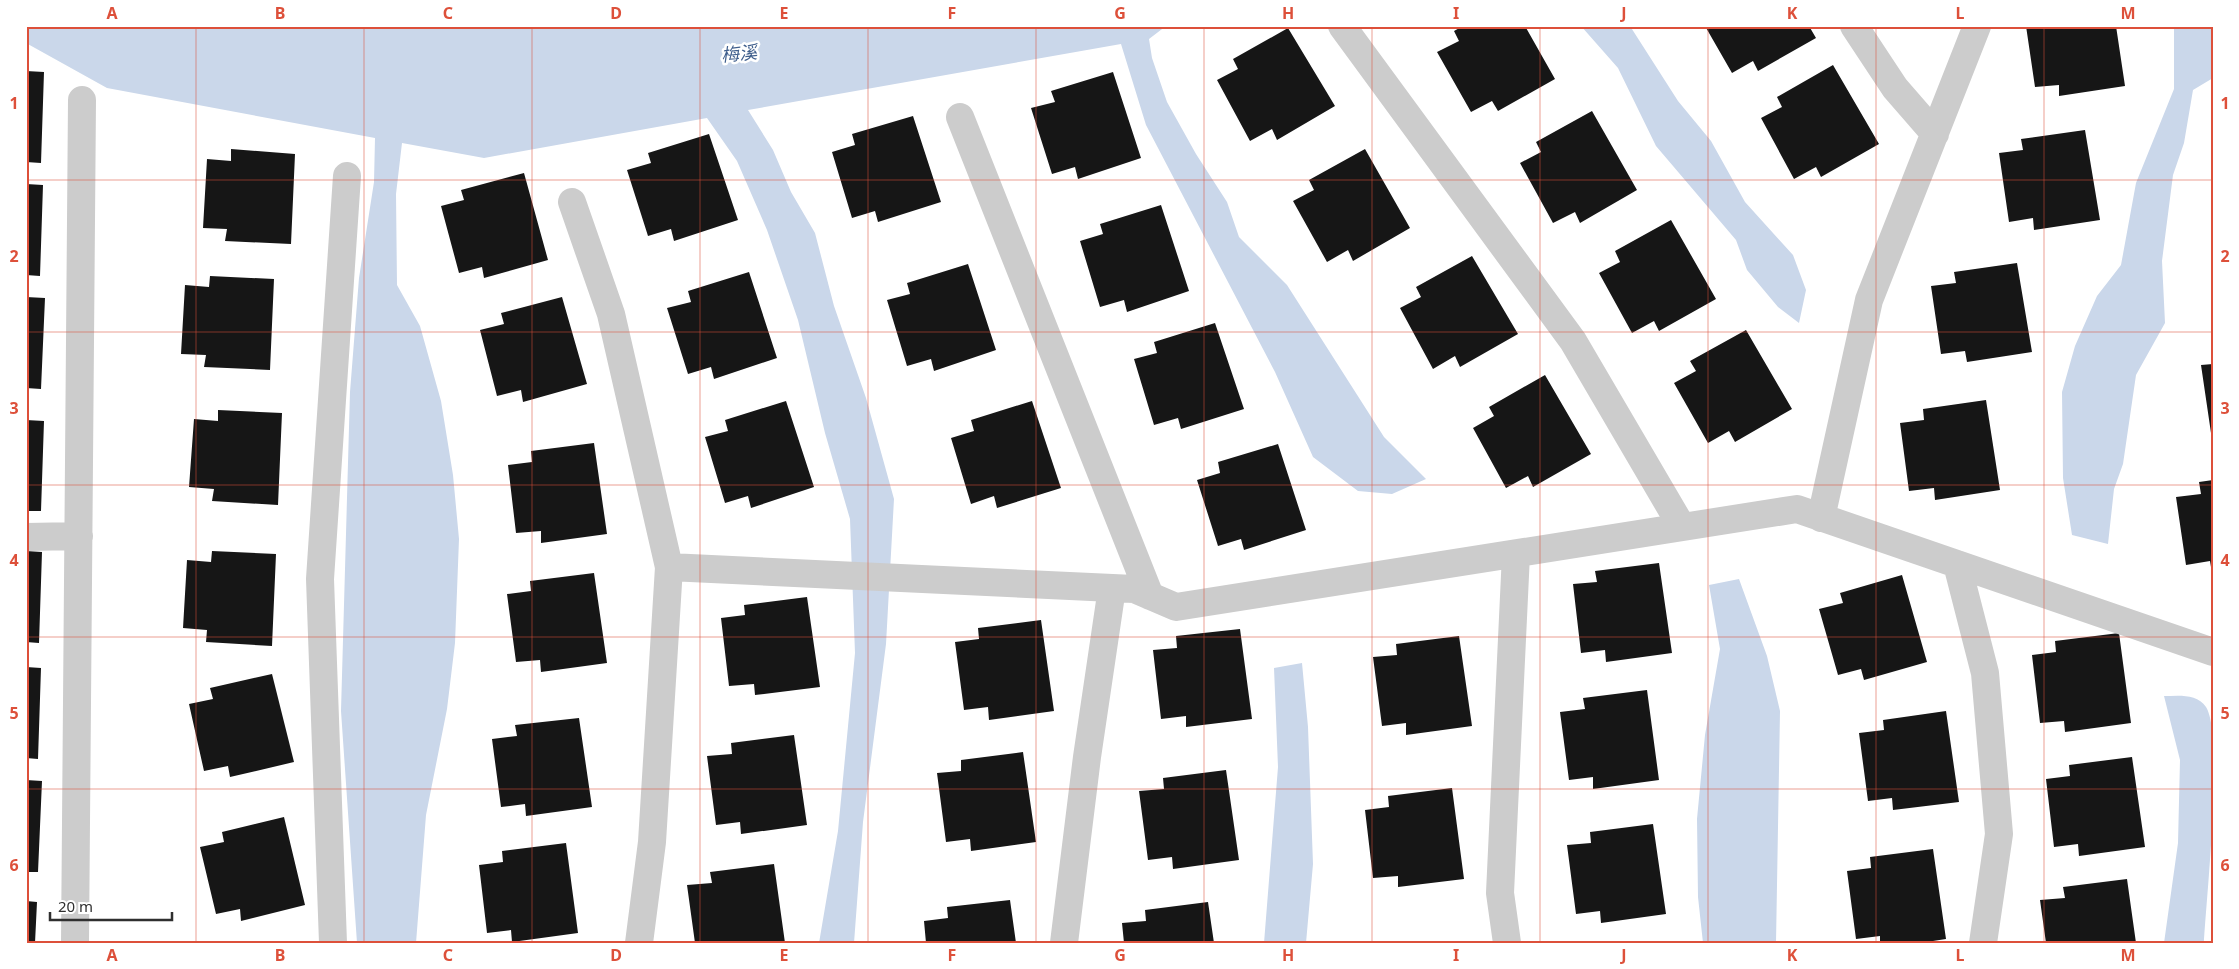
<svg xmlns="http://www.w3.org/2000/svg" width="2239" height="969" font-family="'Noto Sans','Noto Sans SC',sans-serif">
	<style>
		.water { fill: #cad7ea }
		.building { fill: #161616 }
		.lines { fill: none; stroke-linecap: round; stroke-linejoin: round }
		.minor { stroke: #ccc; stroke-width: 28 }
		.grid { fill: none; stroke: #dd503a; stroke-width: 1; stroke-opacity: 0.55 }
		.labels { text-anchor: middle; stroke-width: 5; stroke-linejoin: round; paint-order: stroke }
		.water-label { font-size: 18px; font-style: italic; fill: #405f8d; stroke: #fff }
		.neatline { fill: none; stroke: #dd503a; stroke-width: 2 }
		.grid-label { font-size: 16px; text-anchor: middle; font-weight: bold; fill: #dd503a }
	</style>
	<rect width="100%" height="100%" fill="#fff"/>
	<path class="water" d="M 26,26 L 1166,26 L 1149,39 L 1152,58 L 1167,102 L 1196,154 L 1227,202 L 1239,237 L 1287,285 L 1384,437 L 1426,479 L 1392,494 L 1358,491 L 1313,457 L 1275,372 L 1146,125 L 1121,44 L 748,110 L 773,150 L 791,192 L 815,233 L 834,306 L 866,398 L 894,499 L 886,644 L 863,822 L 854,943 L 819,943 L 838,831 L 855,653 L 850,519 L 825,433 L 798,320 L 767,230 L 737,161 L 707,118 L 484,158 L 402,143 L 396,194 L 397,285 L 420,326 L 441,401 L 453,475 L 459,539 L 455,643 L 447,709 L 426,815 L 416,943 L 357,943 L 341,711 L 350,392 L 359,278 L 374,182 L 375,138 L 107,88 L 26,43 Z
		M 1581,26 L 1630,26 L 1678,101 L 1711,141 L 1745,202 L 1793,255 L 1806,290 L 1799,323 L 1778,307 L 1747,270 L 1736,240 L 1656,146 L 1618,68 Z
		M 2176,26 L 2213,26 L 2213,78 L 2193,90 L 2184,143 L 2173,175 L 2162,261 L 2165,323 L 2136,375 L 2123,464 L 2114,489 L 2108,544 L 2072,535 L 2063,478 L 2062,392 L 2075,346 L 2097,296 L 2121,265 L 2136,183 L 2174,89 L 2174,28 Z
		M 1739,579 L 1767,656 L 1780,711 L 1776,943 L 1703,943 L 1698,897 L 1697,819 L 1705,735 L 1720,649 L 1709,585 Z
		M 1302,663 L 1308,727 L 1313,864 L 1306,943 L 1264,943 L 1278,767 L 1274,668 Z
		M 2164,696 C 2178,696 2197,693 2206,707 C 2224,735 2206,901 2204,943 L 2164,943 L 2178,843 L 2180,760 Z"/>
	<path class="building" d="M 1463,26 L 1525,26 L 1555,79 L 1498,111 L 1492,101 L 1471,112 L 1437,52 L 1459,41 L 1454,31 Z
		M 1705,26 L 1809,26 L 1816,38 L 1758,71 L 1753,61 L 1732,73 Z
		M 2026,26 L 2116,26 L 2125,86 L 2059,96 L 2059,85 L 2035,87 Z
		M 1288,28 L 1335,106 L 1277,140 L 1272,129 L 1250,141 L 1217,80 L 1238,69 L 1233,59 Z
		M 1833,65 L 1879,144 L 1821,177 L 1816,167 L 1794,179 L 1761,118 L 1782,107 L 1777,97 Z
		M 26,71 L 44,72 L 41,163 L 26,162 Z
		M 1113,72 L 1141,158 L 1078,179 L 1075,167 L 1052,174 L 1031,108 L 1055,102 L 1051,91 Z
		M 1592,111 L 1637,190 L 1580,223 L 1575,212 L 1553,223 L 1520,163 L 1541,152 L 1536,142 Z
		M 913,116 L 941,202 L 878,222 L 875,211 L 852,218 L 832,152 L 855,145 L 852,134 Z
		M 2085,130 L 2100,220 L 2034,230 L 2033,218 L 2009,222 L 1999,153 L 2023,150 L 2021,139 Z
		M 709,134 L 738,220 L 674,241 L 671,229 L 648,236 L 627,170 L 651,163 L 648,153 Z
		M 231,149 L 295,154 L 291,244 L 225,241 L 227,229 L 203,228 L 207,159 L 231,161 Z
		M 1365,149 L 1410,228 L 1353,261 L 1348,250 L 1327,262 L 1293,201 L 1314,190 L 1309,180 Z
		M 524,173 L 548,260 L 484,278 L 482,267 L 459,273 L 441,206 L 464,200 L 461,190 Z
		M 26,184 L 43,185 L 40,276 L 26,275 Z
		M 1161,205 L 1189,291 L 1127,312 L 1124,300 L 1100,307 L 1080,241 L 1103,234 L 1100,224 Z
		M 1671,220 L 1716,299 L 1659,331 L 1654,321 L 1632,333 L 1599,273 L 1620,262 L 1615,251 Z
		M 1472,256 L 1518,334 L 1460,367 L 1455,356 L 1433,369 L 1400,308 L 1421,297 L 1416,287 Z
		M 2017,263 L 2032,352 L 1967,362 L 1965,351 L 1941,354 L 1931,286 L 1956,283 L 1954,272 Z
		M 968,264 L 996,350 L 934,371 L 931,359 L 907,366 L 887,300 L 910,294 L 907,283 Z
		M 749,272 L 777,358 L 714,379 L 711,367 L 688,374 L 667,308 L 691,302 L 688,291 Z
		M 210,276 L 274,279 L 270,370 L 204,367 L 206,355 L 181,354 L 185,285 L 209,287 Z
		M 26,297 L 45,298 L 41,389 L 26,388 Z
		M 562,297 L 587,384 L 523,402 L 521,390 L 497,396 L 480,330 L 504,324 L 501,313 Z
		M 1215,323 L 1244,409 L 1181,429 L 1178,418 L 1154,425 L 1134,359 L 1157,353 L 1154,342 Z
		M 1746,330 L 1792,409 L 1735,442 L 1729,431 L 1708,443 L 1674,383 L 1696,371 L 1690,361 Z
		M 2213,364 L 2213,433 L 2211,433 L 2201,365 Z
		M 1545,375 L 1591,454 L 1533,487 L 1528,476 L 1506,488 L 1473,428 L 1494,416 L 1489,407 Z
		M 1986,400 L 2000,490 L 1935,500 L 1934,488 L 1909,491 L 1900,423 L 1924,420 L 1923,409 Z
		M 786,401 L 814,487 L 751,508 L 748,496 L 725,503 L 705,437 L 728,431 L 725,420 Z
		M 1032,401 L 1061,488 L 997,508 L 994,496 L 971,504 L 951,438 L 974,431 L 971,420 Z
		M 218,410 L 282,413 L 278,505 L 212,501 L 214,489 L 189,487 L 194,419 L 218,421 Z
		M 26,420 L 44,421 L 41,511 L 26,511 Z
		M 594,443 L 607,534 L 541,543 L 541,531 L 516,533 L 508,465 L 532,462 L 531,451 Z
		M 1278,444 L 1306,530 L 1244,550 L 1241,539 L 1218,546 L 1197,480 L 1220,473 L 1218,462 Z
		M 2213,480 L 2213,573 L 2212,573 L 2210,561 L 2186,565 L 2176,497 L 2201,494 L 2199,482 Z
		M 26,551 L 42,552 L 39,643 L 26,642 Z
		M 212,551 L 276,554 L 272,646 L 206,642 L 207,630 L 183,628 L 187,560 L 211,562 Z
		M 1659,563 L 1672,653 L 1606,662 L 1605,650 L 1581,653 L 1573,584 L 1597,582 L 1595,571 Z
		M 594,573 L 607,663 L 541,672 L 540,660 L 516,662 L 507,594 L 531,591 L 530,581 Z
		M 1902,575 L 1927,662 L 1864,680 L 1861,669 L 1838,675 L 1819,609 L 1843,603 L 1840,593 Z
		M 807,597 L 820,687 L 755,695 L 754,684 L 729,686 L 721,618 L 745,615 L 744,605 Z
		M 1041,620 L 1054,711 L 989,720 L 988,707 L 964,710 L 955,642 L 979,639 L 978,628 Z
		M 1240,629 L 1252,719 L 1186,727 L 1186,716 L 1161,719 L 1153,650 L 1177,648 L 1176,636 Z
		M 2119,633 L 2131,723 L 2065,732 L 2064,721 L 2040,723 L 2032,655 L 2056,652 L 2055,641 Z
		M 1459,636 L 1472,726 L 1406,735 L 1406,723 L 1382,726 L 1373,657 L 1397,655 L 1396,644 Z
		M 26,667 L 41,668 L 38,759 L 26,758 Z
		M 272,674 L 294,762 L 230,777 L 228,766 L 204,771 L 189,704 L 213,699 L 210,688 Z
		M 1647,690 L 1659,780 L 1593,789 L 1593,777 L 1569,780 L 1560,712 L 1585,709 L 1583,698 Z
		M 1946,711 L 1959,802 L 1893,810 L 1892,798 L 1868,801 L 1859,733 L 1884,730 L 1883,720 Z
		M 579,718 L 592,807 L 526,816 L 525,804 L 501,807 L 492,739 L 517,736 L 515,725 Z
		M 794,735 L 807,825 L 741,834 L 740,822 L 716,825 L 707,756 L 732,754 L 731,743 Z
		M 1023,752 L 1036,842 L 971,851 L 970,839 L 946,842 L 937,773 L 961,771 L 961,760 Z
		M 2132,757 L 2145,847 L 2079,856 L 2078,844 L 2054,847 L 2046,779 L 2070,776 L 2069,765 Z
		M 1226,770 L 1239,860 L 1173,869 L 1172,857 L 1148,860 L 1139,791 L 1164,789 L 1163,778 Z
		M 26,780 L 42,781 L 38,872 L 26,872 Z
		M 1452,788 L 1464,879 L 1398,887 L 1398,876 L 1373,878 L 1365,810 L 1389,807 L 1388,796 Z
		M 284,817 L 305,905 L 241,921 L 240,909 L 216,914 L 200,847 L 224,842 L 222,832 Z
		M 1653,824 L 1666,914 L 1601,923 L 1600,911 L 1576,914 L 1567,845 L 1591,843 L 1590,832 Z
		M 566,843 L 578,933 L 512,942 L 511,930 L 487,933 L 479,865 L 503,862 L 502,851 Z
		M 1933,849 L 1946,939 L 1920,943 L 1880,943 L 1880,936 L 1856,939 L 1847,871 L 1871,868 L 1870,857 Z
		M 774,864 L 785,943 L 695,943 L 687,885 L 712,883 L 710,872 Z
		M 2127,879 L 2136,943 L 2046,943 L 2040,900 L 2065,898 L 2063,887 Z
		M 1010,900 L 1016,943 L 926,943 L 924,921 L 948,918 L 947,907 Z
		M 26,901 L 37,902 L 35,943 L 26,943 Z
		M 1208,902 L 1214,943 L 1124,943 L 1122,923 L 1146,921 L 1145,910 Z"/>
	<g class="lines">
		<path class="minor" d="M 1342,26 L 1573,341 L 1682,527
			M 1854,26 L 1895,88 L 1935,134
			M 960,117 L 1150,596
			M 572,202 L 611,314 L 669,567 L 652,842 L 639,943
			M 1821,518 L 1869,300 L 1977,26
			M 26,537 L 79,536
			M 1957,564 L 1985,673 L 1999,834 L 1983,943
			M 669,567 L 1134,589 L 1176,607 L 1797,509 L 2213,652
			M 75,943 L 82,100
			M 333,943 L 320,579 L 347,176
			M 1064,943 L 1087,757 L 1112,588
			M 1507,943 L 1500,893 L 1516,554"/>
	</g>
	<path class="grid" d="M 196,26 L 196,943M 364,26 L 364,943M 532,26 L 532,943M 700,26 L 700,943M 868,26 L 868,943M 1036,26 L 1036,943M 1204,26 L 1204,943M 1372,26 L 1372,943M 1540,26 L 1540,943M 1708,26 L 1708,943M 1876,26 L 1876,943M 2044,26 L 2044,943M 26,180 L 2213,180M 26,332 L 2213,332M 26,485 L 2213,485M 26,637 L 2213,637M 26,789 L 2213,789"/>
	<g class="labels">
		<g class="water-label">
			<text transform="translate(739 54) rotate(-6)" y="6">梅溪</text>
		</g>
	</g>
	<rect width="2239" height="969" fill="none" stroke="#ffffff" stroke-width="55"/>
	<path d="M50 912v8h122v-8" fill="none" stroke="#2f2f2f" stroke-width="2.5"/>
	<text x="58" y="912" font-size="15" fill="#2f2f2f" stroke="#ffffff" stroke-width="4" paint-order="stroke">20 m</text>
	<rect x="28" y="28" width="2184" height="914" class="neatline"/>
	<g class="grid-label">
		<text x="112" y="19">A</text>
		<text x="280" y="19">B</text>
		<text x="448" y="19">C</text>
		<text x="616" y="19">D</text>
		<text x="784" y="19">E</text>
		<text x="952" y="19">F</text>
		<text x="1120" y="19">G</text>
		<text x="1288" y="19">H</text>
		<text x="1456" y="19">I</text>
		<text x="1624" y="19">J</text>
		<text x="1792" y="19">K</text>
		<text x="1960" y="19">L</text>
		<text x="2128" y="19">M</text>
		<text x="14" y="109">1</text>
		<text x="2225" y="109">1</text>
		<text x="14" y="262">2</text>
		<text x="2225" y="262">2</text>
		<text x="14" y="414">3</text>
		<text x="2225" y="414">3</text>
		<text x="14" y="566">4</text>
		<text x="2225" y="566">4</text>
		<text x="14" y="719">5</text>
		<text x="2225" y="719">5</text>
		<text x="14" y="871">6</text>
		<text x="2225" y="871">6</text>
		<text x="112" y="961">A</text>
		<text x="280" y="961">B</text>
		<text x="448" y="961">C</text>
		<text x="616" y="961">D</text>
		<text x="784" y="961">E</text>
		<text x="952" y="961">F</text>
		<text x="1120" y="961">G</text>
		<text x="1288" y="961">H</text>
		<text x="1456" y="961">I</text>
		<text x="1624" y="961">J</text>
		<text x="1792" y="961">K</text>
		<text x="1960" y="961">L</text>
		<text x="2128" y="961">M</text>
	</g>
</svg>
